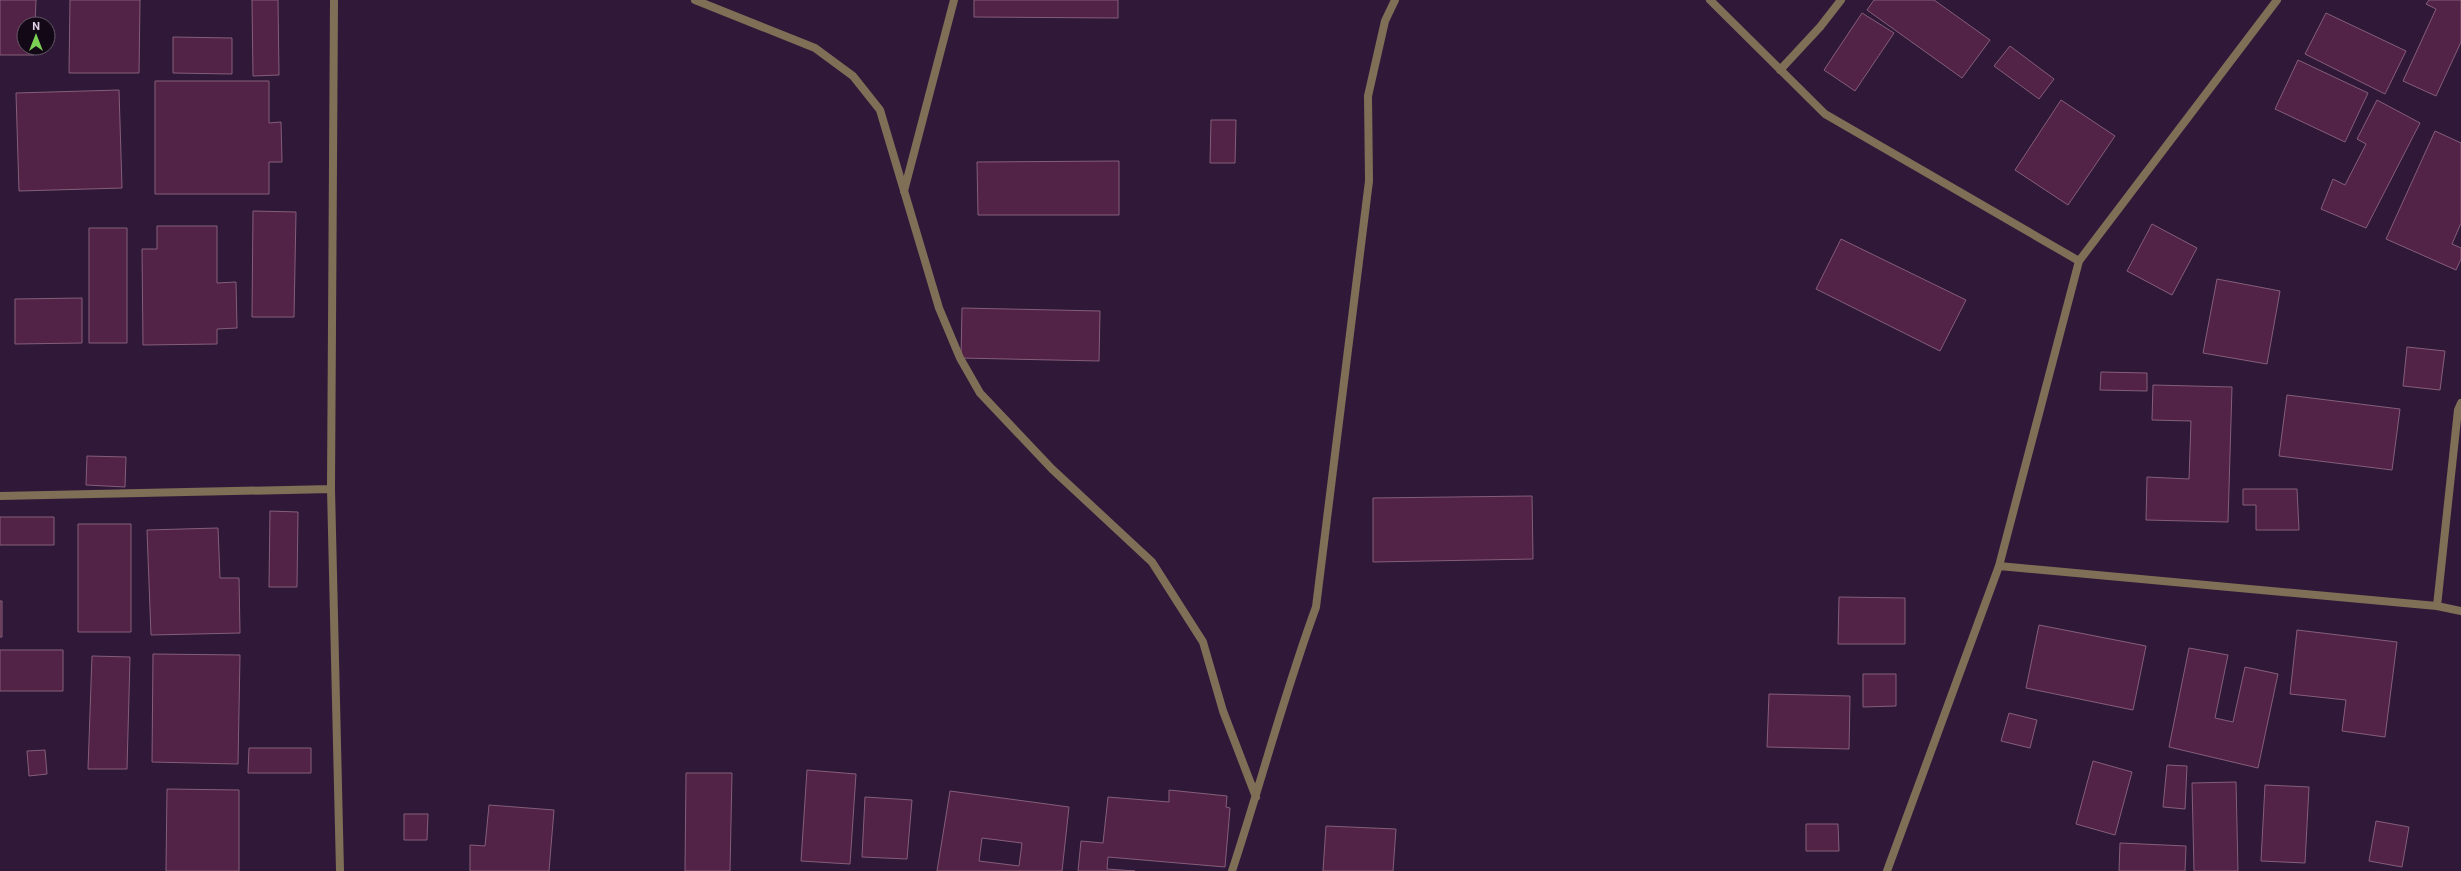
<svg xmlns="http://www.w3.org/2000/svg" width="2461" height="871" font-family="Roboto,sans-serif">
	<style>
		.building { fill: #532247; stroke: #845e79; fill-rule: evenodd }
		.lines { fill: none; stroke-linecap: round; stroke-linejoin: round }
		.minor { stroke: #7f6f57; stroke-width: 8 }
	</style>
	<rect width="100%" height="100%" fill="#301938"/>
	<path class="building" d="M 0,0 L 36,0 L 35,24 L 24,24 L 24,48 L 35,48 L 34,55 L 0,55 Z
		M 70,0 L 140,0 L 139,73 L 69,73 Z
		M 252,0 L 278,0 L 279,75 L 253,76 Z
		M 974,0 L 1118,0 L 1118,18 L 974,17 Z
		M 1874,0 L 1934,0 L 1990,40 L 1962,78 L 1867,10 Z
		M 2429,0 L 2461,0 L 2461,42 L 2436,96 L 2403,81 L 2436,9 L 2426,4 Z
		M 1862,13 L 1894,33 L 1855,91 L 1824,70 Z
		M 2326,13 L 2406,51 L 2385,94 L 2305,54 Z
		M 173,37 L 232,38 L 232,74 L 173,73 Z
		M 2010,46 L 2054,79 L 2039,99 L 1994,66 Z
		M 2298,60 L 2368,93 L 2345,142 L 2275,109 Z
		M 155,81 L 269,81 L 269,123 L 281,122 L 282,162 L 269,162 L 269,194 L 155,194 Z
		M 119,90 L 122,188 L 19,191 L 16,93 Z
		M 2061,100 L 2115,136 L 2068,205 L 2015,170 Z
		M 2377,100 L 2420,123 L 2366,228 L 2321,209 L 2333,179 L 2345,185 L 2366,144 L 2357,139 Z
		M 1211,120 L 1236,120 L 1235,163 L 1210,163 Z
		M 2435,131 L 2461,143 L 2461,223 L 2452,244 L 2461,248 L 2461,259 L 2456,270 L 2386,239 Z
		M 1119,161 L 1119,215 L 978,215 L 977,162 Z
		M 253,211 L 296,212 L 294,317 L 252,317 Z
		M 2152,224 L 2197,248 L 2172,295 L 2127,271 Z
		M 157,226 L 217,226 L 217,283 L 236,282 L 237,328 L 217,329 L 217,344 L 143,345 L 142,249 L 157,249 Z
		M 89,228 L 127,228 L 127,343 L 89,343 Z
		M 1841,239 L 1966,300 L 1940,351 L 1816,289 Z
		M 2217,279 L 2280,291 L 2267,364 L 2203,353 Z
		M 82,298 L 82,343 L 15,344 L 15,299 Z
		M 962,308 L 1100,311 L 1099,361 L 961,358 Z
		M 2407,347 L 2445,351 L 2440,390 L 2403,386 Z
		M 2101,372 L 2147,373 L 2147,391 L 2100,390 Z
		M 2153,385 L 2232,387 L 2228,522 L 2146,520 L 2147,477 L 2189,479 L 2191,421 L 2152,420 Z
		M 2287,395 L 2400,409 L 2392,470 L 2279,456 Z
		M 87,456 L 126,457 L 125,487 L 86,485 Z
		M 2243,489 L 2297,489 L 2299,530 L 2256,530 L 2256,505 L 2243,505 Z
		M 1532,496 L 1533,559 L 1373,562 L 1373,498 Z
		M 270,511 L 298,512 L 297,587 L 269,587 Z
		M 0,517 L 54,517 L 54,545 L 0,545 Z
		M 78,524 L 131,524 L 131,632 L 78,632 Z
		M 218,528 L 220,578 L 239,578 L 240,633 L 151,635 L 147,530 Z
		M 1839,597 L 1905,598 L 1905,644 L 1838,644 Z
		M 0,601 L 2,601 L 2,637 L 0,637 Z
		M 2039,625 L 2146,646 L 2133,710 L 2026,688 Z
		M 2297,630 L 2397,642 L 2385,737 L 2342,731 L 2346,700 L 2290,694 Z
		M 2189,648 L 2228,655 L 2215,718 L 2233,722 L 2245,667 L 2278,674 L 2258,768 L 2169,747 Z
		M 0,650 L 63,650 L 63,691 L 0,691 Z
		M 153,654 L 240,655 L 238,764 L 152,762 Z
		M 92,656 L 130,657 L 127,769 L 88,769 Z
		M 1863,674 L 1896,674 L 1896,706 L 1863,707 Z
		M 1769,694 L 1850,696 L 1849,749 L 1767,747 Z
		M 2009,713 L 2037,720 L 2030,748 L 2001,741 Z
		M 249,748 L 311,748 L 311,773 L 248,773 Z
		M 45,750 L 47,774 L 29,776 L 27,751 Z
		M 2093,761 L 2132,772 L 2115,835 L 2076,824 Z
		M 2167,765 L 2187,766 L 2185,809 L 2163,807 Z
		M 807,770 L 856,774 L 850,864 L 801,861 Z
		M 686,773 L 732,773 L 730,871 L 685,871 Z
		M 2236,782 L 2238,871 L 2194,871 L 2192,783 Z
		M 2265,785 L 2309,787 L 2305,863 L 2261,861 Z
		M 167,789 L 239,790 L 239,871 L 166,871 Z
		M 1169,790 L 1227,796 L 1226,807 L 1230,808 L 1225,867 L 1108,857 L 1107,869 L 1135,871 L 1078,871 L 1081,841 L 1103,843 L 1108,797 L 1169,802 Z
		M 950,791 L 1069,807 L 1062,871 L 937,871 ZM 982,838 L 1022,843 L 1019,866 L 979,861 Z
		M 865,797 L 912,800 L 907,859 L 862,857 Z
		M 489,805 L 554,810 L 549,871 L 470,871 L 470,845 L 485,846 Z
		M 404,814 L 428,814 L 427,840 L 404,840 Z
		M 2376,821 L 2409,827 L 2402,867 L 2369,861 Z
		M 1806,824 L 1838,824 L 1839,851 L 1806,851 Z
		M 1326,826 L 1396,829 L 1393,871 L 1323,871 Z
		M 2120,843 L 2186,846 L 2185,871 L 2119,871 Z"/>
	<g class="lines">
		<path class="minor" d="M 334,0 L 331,489 L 340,871
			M 695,0 L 815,48 L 853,76 L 880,110 L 939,308 L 960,358 L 980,393 L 1052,469 L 1152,562 L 1203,642 L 1223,711 L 1256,797
			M 1710,0 L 1825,114 L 2079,261
			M 1780,70 L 1820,27 L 1841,0
			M 904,191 L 954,0
			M 0,496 L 331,489
			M 1999,566 L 2079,261 L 2277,0
			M 2437,606 L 2458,410 L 2461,403
			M 1232,871 C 1261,783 1284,694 1316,607 L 1369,181 L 1368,96 L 1385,21 L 1395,0
			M 1887,871 L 1999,566 L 2437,606 L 2461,611"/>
	</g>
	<g transform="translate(36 36)"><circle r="19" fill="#130916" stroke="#655969"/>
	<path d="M0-3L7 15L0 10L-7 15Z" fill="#7cd155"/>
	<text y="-6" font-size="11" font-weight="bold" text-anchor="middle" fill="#dfd1e5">N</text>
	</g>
</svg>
